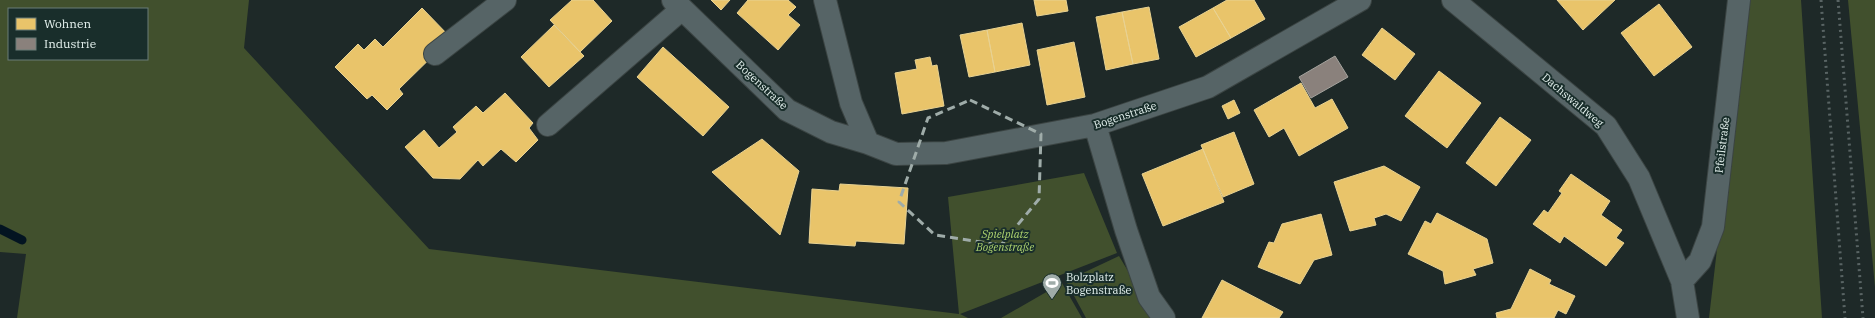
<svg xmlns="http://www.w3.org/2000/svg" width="1875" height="318" font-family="'IBM Plex Serif',serif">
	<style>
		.green { fill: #41502d; fill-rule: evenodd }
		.homes { fill: #e9c46a; stroke: #e8d292 }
		.industry { fill: #8a817c; stroke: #a5a39e }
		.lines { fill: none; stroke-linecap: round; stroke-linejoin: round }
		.stream { stroke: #031421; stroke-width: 9 }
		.minor-casing { stroke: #3b4443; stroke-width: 24 }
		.minor { stroke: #566466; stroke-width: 22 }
		.rail { stroke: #596464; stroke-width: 3; stroke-dasharray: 2 4; stroke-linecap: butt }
		.marked { fill: none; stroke: #9faca9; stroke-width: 3; stroke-dasharray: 8 5; stroke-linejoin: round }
		.labels { text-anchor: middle; stroke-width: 4; stroke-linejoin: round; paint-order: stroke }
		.street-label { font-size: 11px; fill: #e5f2ef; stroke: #192e2b }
		.park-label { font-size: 11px; font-style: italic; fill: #add26e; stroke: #192e2b }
		.poi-label { font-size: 11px; fill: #e5f2ef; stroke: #192e2b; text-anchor: start }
	</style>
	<rect width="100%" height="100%" fill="#1e2928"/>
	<path class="green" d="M 0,0 L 249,0 L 244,48 L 429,249 L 959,314 L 948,197 L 1084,173 L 1117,253 L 960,314 L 968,318 L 17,318 L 26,254 L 0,252 ZM 9,9 L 147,9 L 147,59 L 9,59 Z
		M 1746,0 L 1801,0 L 1822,318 L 1709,318 Z
		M 1848,0 L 1875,0 L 1875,287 Z
		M 1119,256 L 1156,318 L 1086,318 L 1066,281 Z
		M 1062,283 L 1082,318 L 1001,318 Z"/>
	<path class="homes" d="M 572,0 L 593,0 L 612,21 L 580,52 L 550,20 Z
		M 711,0 L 730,0 L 721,10 Z
		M 748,0 L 788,0 L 796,7 L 788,15 L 800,25 L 778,50 L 737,13 Z
		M 1034,0 L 1066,0 L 1068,11 L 1037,16 Z
		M 1227,0 L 1254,0 L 1265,19 L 1231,38 L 1213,8 Z
		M 1557,0 L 1615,0 L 1583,30 Z
		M 1659,4 L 1692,47 L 1654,76 L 1621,33 Z
		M 1149,7 L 1159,59 L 1133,64 L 1122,12 Z
		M 422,8 L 451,38 L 399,89 L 403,94 L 387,110 L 372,95 L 367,99 L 335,67 L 358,44 L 364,50 L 375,39 L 383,47 Z
		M 1213,8 L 1231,38 L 1196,57 L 1179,27 Z
		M 1122,12 L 1133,64 L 1106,70 L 1096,17 Z
		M 1022,23 L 1030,65 L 995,72 L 987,30 Z
		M 554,25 L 584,56 L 549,87 L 521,57 Z
		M 1382,28 L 1415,54 L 1395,80 L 1362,55 Z
		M 987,30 L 995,72 L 969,77 L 960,35 Z
		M 1074,42 L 1085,97 L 1047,105 L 1037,50 Z
		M 663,47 L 729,107 L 703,136 L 637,77 Z
		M 930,57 L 932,66 L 937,65 L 944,106 L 902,114 L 895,73 L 917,69 L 915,60 Z
		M 1439,71 L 1481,103 L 1447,148 L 1405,116 Z
		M 1301,83 L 1315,108 L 1332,99 L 1348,128 L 1299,156 L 1284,128 L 1269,137 L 1254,110 Z
		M 505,93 L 533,123 L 529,128 L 538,140 L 516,162 L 501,149 L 483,166 L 478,160 L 460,179 L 433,178 L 405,147 L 424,130 L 439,148 L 457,132 L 453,127 L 476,106 L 483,113 Z
		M 1234,100 L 1240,113 L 1228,119 L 1222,106 Z
		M 1500,117 L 1531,140 L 1496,186 L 1466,163 Z
		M 1234,132 L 1254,184 L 1223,197 L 1201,145 Z
		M 762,139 L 799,171 L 780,235 L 712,172 Z
		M 1203,149 L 1224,202 L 1163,226 L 1142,174 Z
		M 1384,166 L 1420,187 L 1401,221 L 1386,214 L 1374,218 L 1376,225 L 1350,231 L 1334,182 Z
		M 1571,174 L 1610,201 L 1601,215 L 1622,230 L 1616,238 L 1624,243 L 1606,266 L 1564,236 L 1560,243 L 1533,224 L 1544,210 L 1548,213 L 1562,193 L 1559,191 Z
		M 840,184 L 908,188 L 904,244 L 856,241 L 855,246 L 809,243 L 812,189 L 839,191 Z
		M 1437,213 L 1487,239 L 1493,263 L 1473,269 L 1476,275 L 1445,284 L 1443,271 L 1408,254 L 1425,221 L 1431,224 Z
		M 1321,214 L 1332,255 L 1314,260 L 1300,284 L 1258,267 L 1269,242 L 1274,243 L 1282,224 Z
		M 1530,269 L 1551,280 L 1549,284 L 1575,296 L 1566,314 L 1558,310 L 1554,318 L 1497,318 L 1496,313 L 1511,309 Z
		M 1222,280 L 1283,312 L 1279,318 L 1202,318 Z"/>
	<path class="industry" d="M 1335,56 L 1348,77 L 1311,98 L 1299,77 Z"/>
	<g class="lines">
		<path class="stream" d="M 0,229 L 22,240"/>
		<defs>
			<path id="minor" d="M 673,0 L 787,110 L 831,132 L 868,143 L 896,154 L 946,153 L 1095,125 L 1208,87 L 1360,0
				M 825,0 L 851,103 L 868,143
				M 1453,0 L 1606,126 L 1639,178 L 1682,281 L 1688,318
				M 435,54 L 505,0
				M 548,125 L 682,9
				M 1095,125 L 1126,230 L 1149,297 L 1164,318
				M 1682,281 L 1700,261 L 1713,227 L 1739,0"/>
		</defs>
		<use href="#minor" class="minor-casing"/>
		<use href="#minor" class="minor"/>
		<path class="rail" d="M 1821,0 L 1845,318
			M 1838,0 L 1863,318"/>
	</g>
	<path class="marked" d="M 970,100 L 1041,134 L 1039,199 L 1001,245 L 935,235 L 899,202 L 928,118 Z"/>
	<defs>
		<symbol id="stadium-pin" viewBox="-11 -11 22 30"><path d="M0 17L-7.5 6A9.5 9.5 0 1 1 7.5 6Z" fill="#9faca9" stroke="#192e2b"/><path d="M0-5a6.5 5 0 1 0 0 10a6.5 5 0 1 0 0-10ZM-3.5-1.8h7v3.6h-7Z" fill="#fff"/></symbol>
	</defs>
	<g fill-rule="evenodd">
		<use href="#stadium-pin" x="1041" y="272" width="22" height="30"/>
	</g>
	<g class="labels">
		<g class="street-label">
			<text transform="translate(762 85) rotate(43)" y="4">Bogenstraße</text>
			<text transform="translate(1573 100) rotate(40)" y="4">Dachswaldweg</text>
			<text transform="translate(1125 115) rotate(-18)" y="4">Bogenstraße</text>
			<text transform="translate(1722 145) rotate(-83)" y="4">Pfeilstraße</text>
		</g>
		<g class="park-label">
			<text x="1005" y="238">Spielplatz<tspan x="1005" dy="13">Bogenstraße</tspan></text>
		</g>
		<g class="poi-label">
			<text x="1066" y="281">Bolzplatz<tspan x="1066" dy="13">Bogenstraße</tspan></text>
		</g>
	</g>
	<rect x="8" y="8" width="140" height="52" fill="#192e2b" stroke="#6b7c79"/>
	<rect x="16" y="18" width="20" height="12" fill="#e9c46a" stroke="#6b7c79"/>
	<text x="44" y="28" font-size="12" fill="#e5f2ef">Wohnen</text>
	<rect x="16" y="38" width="20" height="12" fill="#8a817c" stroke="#6b7c79"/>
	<text x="44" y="48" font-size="12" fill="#e5f2ef">Industrie</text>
</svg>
